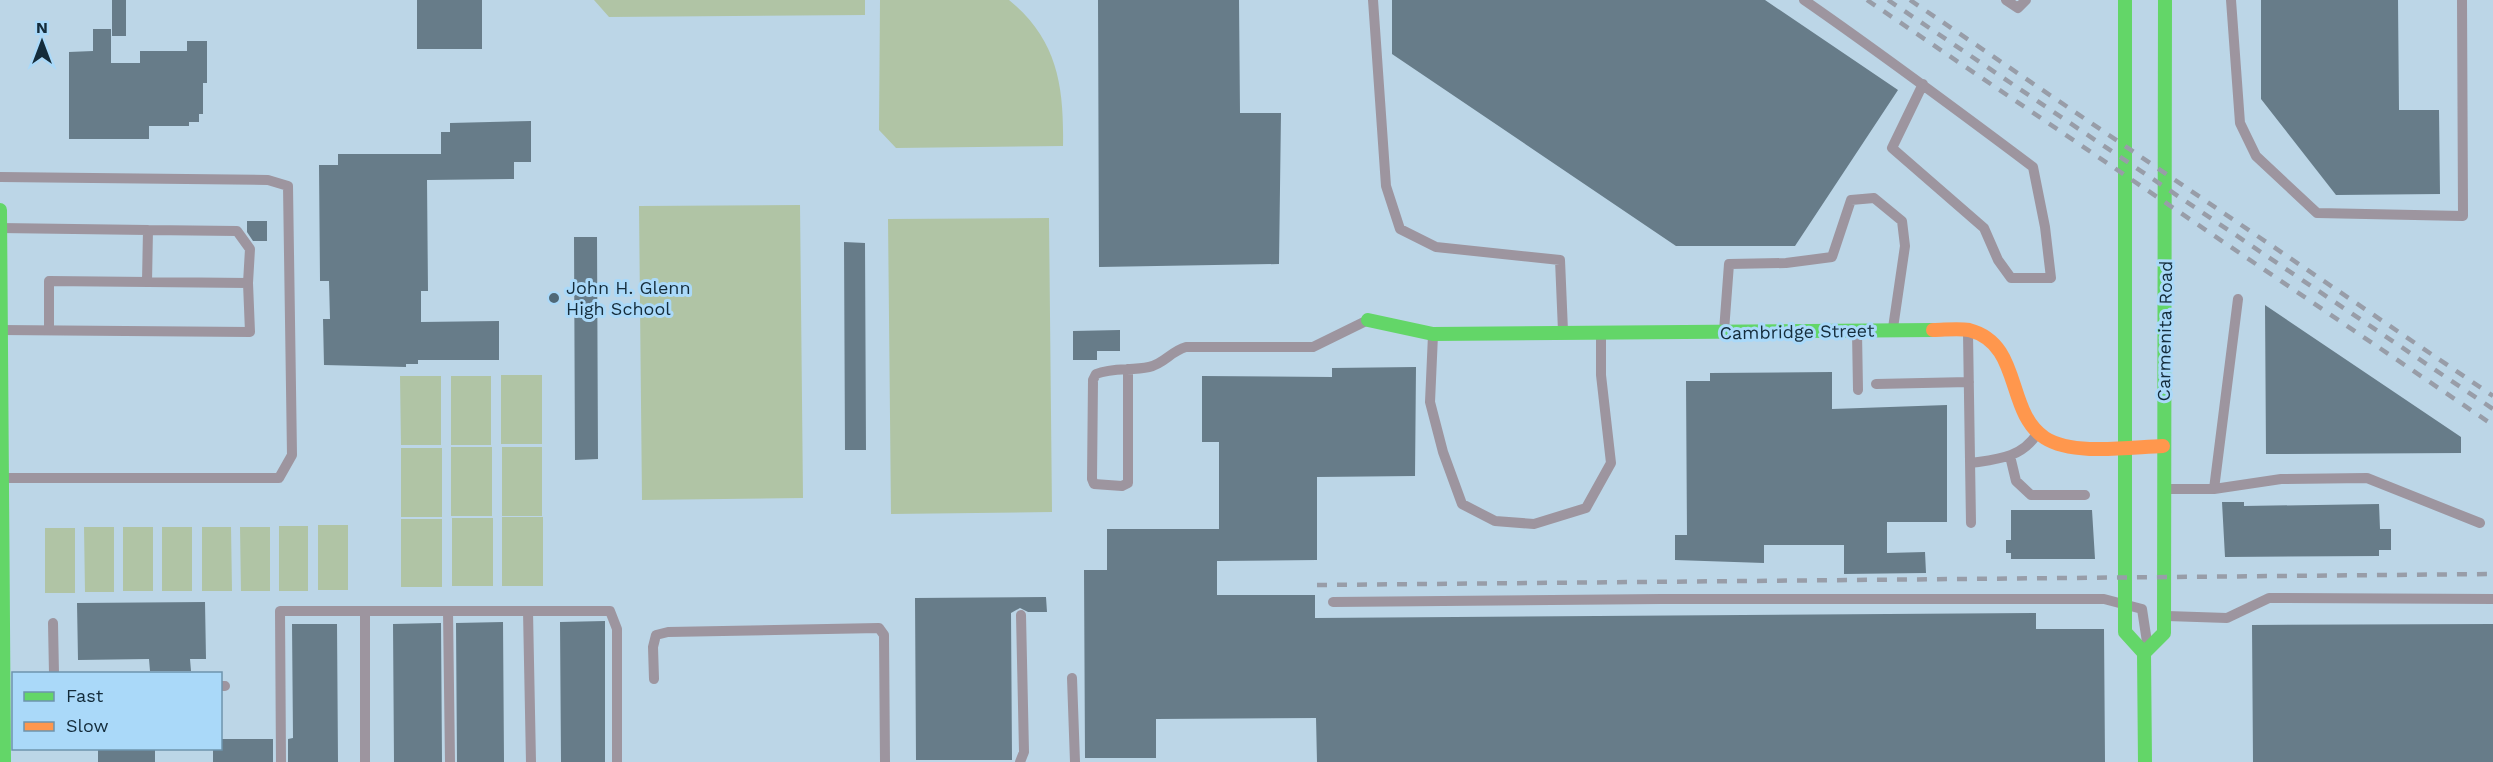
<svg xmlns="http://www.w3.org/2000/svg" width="2493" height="762" font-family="'Work Sans',sans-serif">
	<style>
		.green { fill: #b0c4a5 }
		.building { fill: #677c89 }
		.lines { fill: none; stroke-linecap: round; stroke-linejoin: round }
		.lane { stroke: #9d959f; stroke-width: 10 }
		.fast { stroke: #63d668; stroke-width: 14 }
		.slow { stroke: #ff974d; stroke-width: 14 }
		.rail { stroke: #989da8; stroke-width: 4.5; stroke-dasharray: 10 10; stroke-linecap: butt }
		.poi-dot { fill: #4f6877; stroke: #aad9f9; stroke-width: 2 }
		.labels { text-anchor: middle; stroke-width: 6; stroke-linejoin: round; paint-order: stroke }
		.poi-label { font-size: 18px; fill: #142c3b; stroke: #aad9f9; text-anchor: start }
		.street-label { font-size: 18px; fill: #142c3b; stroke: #aad9f9 }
	</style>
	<rect width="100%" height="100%" fill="#bcd6e7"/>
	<path class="green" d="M 594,0 L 865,0 L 865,15 L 609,17 Z
		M 880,0 L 1009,0 C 1058,40 1064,87 1063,146 L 896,148 L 879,130 Z
		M 800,205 L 803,498 L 642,500 L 639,206 Z
		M 1049,218 L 1052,512 L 891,514 L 888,219 Z
		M 501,375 L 542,375 L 542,444 L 501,444 Z
		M 400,376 L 441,376 L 441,445 L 401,445 Z
		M 451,376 L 491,376 L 491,445 L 451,445 Z
		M 451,447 L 492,447 L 492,516 L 451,516 Z
		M 502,447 L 542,447 L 542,516 L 502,516 Z
		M 401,448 L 442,448 L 442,517 L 401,517 Z
		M 502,517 L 543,517 L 543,586 L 502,586 Z
		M 452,518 L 493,518 L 493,586 L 452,586 Z
		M 401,519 L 442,519 L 442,587 L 401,587 Z
		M 318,525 L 348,525 L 348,590 L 318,590 Z
		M 279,526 L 308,526 L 308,591 L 279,591 Z
		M 84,527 L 114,527 L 114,592 L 85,592 Z
		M 123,527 L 153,527 L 153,591 L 123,591 Z
		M 162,527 L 192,527 L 192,591 L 162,591 Z
		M 202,527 L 231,527 L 232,591 L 202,591 Z
		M 240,527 L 270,527 L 270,591 L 241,591 Z
		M 45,528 L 75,528 L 75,593 L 45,593 Z"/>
	<path class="building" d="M 112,0 L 126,0 L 126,36 L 112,36 Z
		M 417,0 L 482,0 L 482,49 L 417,49 Z
		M 1098,0 L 1239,0 L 1240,113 L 1281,113 L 1279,264 L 1099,267 Z
		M 1392,0 L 1765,0 L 1898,90 L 1795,246 L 1676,246 L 1392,54 Z
		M 2261,0 L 2398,0 L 2399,110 L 2439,110 L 2440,194 L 2336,195 L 2261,99 Z
		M 93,29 L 111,29 L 111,63 L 140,63 L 140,51 L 187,51 L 187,41 L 207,41 L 207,83 L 203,83 L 203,114 L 199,114 L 199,122 L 189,122 L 189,126 L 149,126 L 149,139 L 69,139 L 69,52 L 93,51 Z
		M 531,121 L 531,162 L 514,162 L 514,179 L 427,180 L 428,291 L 421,291 L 421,322 L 499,321 L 499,360 L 418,360 L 418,364 L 406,364 L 406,367 L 324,365 L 323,319 L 330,319 L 329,281 L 320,281 L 319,165 L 338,165 L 338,154 L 441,154 L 441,132 L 450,132 L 450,123 Z
		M 247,221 L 267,221 L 267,241 L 253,241 L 247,232 Z
		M 574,237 L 597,237 L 598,459 L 575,460 Z
		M 844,242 L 865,243 L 866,450 L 845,450 Z
		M 2265,305 L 2461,437 L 2461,453 L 2266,454 Z
		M 1120,330 L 1120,351 L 1097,351 L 1097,360 L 1073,360 L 1073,331 Z
		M 1416,367 L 1415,476 L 1317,477 L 1317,560 L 1217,561 L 1217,595 L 1315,595 L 1315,618 L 2036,613 L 2036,629 L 2104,629 L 2105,762 L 1317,762 L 1316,718 L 1156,719 L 1156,758 L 1085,758 L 1084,570 L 1107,570 L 1107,529 L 1219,529 L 1219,442 L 1202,442 L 1202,376 L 1332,377 L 1332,368 Z
		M 1832,372 L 1832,409 L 1947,405 L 1947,522 L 1887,522 L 1887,553 L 1925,552 L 1926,573 L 1844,574 L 1844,545 L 1764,545 L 1764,563 L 1675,560 L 1675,535 L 1687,535 L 1686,381 L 1710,381 L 1710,373 Z
		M 2222,502 L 2244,502 L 2244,506 L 2379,504 L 2380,529 L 2391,529 L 2391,550 L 2379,550 L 2379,556 L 2225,557 Z
		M 2011,510 L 2092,510 L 2095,559 L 2011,559 L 2011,553 L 2006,553 L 2006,540 L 2011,540 Z
		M 1046,597 L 1047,612 L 1028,612 L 1020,608 L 1011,613 L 1012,760 L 916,760 L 915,598 Z
		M 205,602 L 206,659 L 190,659 L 191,671 L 150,671 L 149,659 L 78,660 L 77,603 Z
		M 605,621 L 605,762 L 561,762 L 560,622 Z
		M 503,622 L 504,762 L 457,762 L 456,623 Z
		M 441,623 L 442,762 L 394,762 L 393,624 Z
		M 292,624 L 337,624 L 338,762 L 288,762 L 288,739 L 293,738 Z
		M 2493,624 L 2493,762 L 2253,762 L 2252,625 Z
		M 220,739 L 273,739 L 273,762 L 213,762 L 213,748 L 220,748 Z
		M 98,748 L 155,748 L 155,762 L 98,762 Z"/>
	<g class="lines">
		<path class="lane" d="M 1373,0 L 1386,186 L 1400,229 L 1436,247 L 1560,260 L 1563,331
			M 1804,0 C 1882,54 1957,110 2033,167 L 2045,227 L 2051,278 L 2011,278 L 1998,260 L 1984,228 L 1892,148 L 1923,84
			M 2006,0 L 2018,8 L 2026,0
			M 2231,0 L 2240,123 L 2256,156 L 2317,213 L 2463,216 L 2462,0
			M 0,177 L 268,180 L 288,186 L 292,455 L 279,478 L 5,478
			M 0,228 L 148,230 L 147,282
			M 148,230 L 237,231 L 250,249 L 248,283
			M 1,330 L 250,332 L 248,283 L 49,281 L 49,330
			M 1724,331 L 1729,264 L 1786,263 L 1832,257 L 1851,200 L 1874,198 L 1902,221 L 1905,246 L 1893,328
			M 1857,332 L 1858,390
			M 1968,333 L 1971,523
			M 1433,335 L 1430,402 L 1443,452 L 1462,504 L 1495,521 L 1534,524 L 1586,508 L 1611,463 L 1601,375 L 1601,334
			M 1128,369 L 1128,483 L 1122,486 L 1094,484 L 1092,479 L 1093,380 L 1096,374 C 1113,367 1131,371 1149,367 C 1164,364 1171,351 1186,347 L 1313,347 L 1368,320
			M 1876,384 L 1969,382
			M 2010,456 L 2016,481 L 2031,495 L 2085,495
			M 1971,463 C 1998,459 2021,458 2037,434
			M 2166,489 L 2214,489 L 2281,479 L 2367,478 L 2480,523
			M 2214,489 L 2238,299
			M 1333,602 L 1661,599 L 2104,599 L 2142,609 L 2147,642
			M 365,611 L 365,762
			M 448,611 L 450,762
			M 528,611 L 531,762
			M 2167,616 L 2227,618 L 2269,598 L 2493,599
			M 53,623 L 54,674
			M 1072,678 L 1075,762
			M 654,679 L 653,647 L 656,635 L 668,632 L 879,628 L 884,635 L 885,762
			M 220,686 L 225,686
			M 281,762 L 280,611 L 610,611 L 617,629 L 617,762
			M 1020,762 L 1024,752 L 1021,615"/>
		<path class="fast" d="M 2125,0 L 2125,632 L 2144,653 L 2145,762
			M 0,210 L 4,762
			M 1368,320 L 1433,334 L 1933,330
			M 2144,653 L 2164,633 L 2165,0"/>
		<path class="slow" d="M 1933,330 C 1944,330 1958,328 1969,330 C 2023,344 2005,412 2045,438 C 2073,456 2131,447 2163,446"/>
		<path class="rail" d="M 1867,0 L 2493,425
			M 1888,0 L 2493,409
			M 1910,0 L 2493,396
			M 1317,585 L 2493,574"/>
	</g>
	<circle class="poi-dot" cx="554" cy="298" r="6"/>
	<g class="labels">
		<g class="poi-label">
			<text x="566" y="294">John H. Glenn<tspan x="566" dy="21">High School</tspan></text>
		</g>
		<g class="street-label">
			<text transform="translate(2165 331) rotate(-89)" y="6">Carmenita Road</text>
			<text transform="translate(1797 332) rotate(-1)" y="6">Cambridge Street</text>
		</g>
	</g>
	<rect x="12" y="672" width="210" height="78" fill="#aad9f9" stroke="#6e94ad" stroke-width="1.5"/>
	<rect x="24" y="692" width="30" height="9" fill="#63d668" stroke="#6e94ad" stroke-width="1.5"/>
	<text x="66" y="702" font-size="18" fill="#142c3b">Fast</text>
	<rect x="24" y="722" width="30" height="9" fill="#ff974d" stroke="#6e94ad" stroke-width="1.5"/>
	<text x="66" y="732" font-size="18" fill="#142c3b">Slow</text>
	<g transform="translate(42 42)" stroke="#aad9f9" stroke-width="4.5" paint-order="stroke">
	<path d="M0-4.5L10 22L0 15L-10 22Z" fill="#142c3b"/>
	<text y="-9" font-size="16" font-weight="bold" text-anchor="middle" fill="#142c3b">N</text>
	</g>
</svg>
